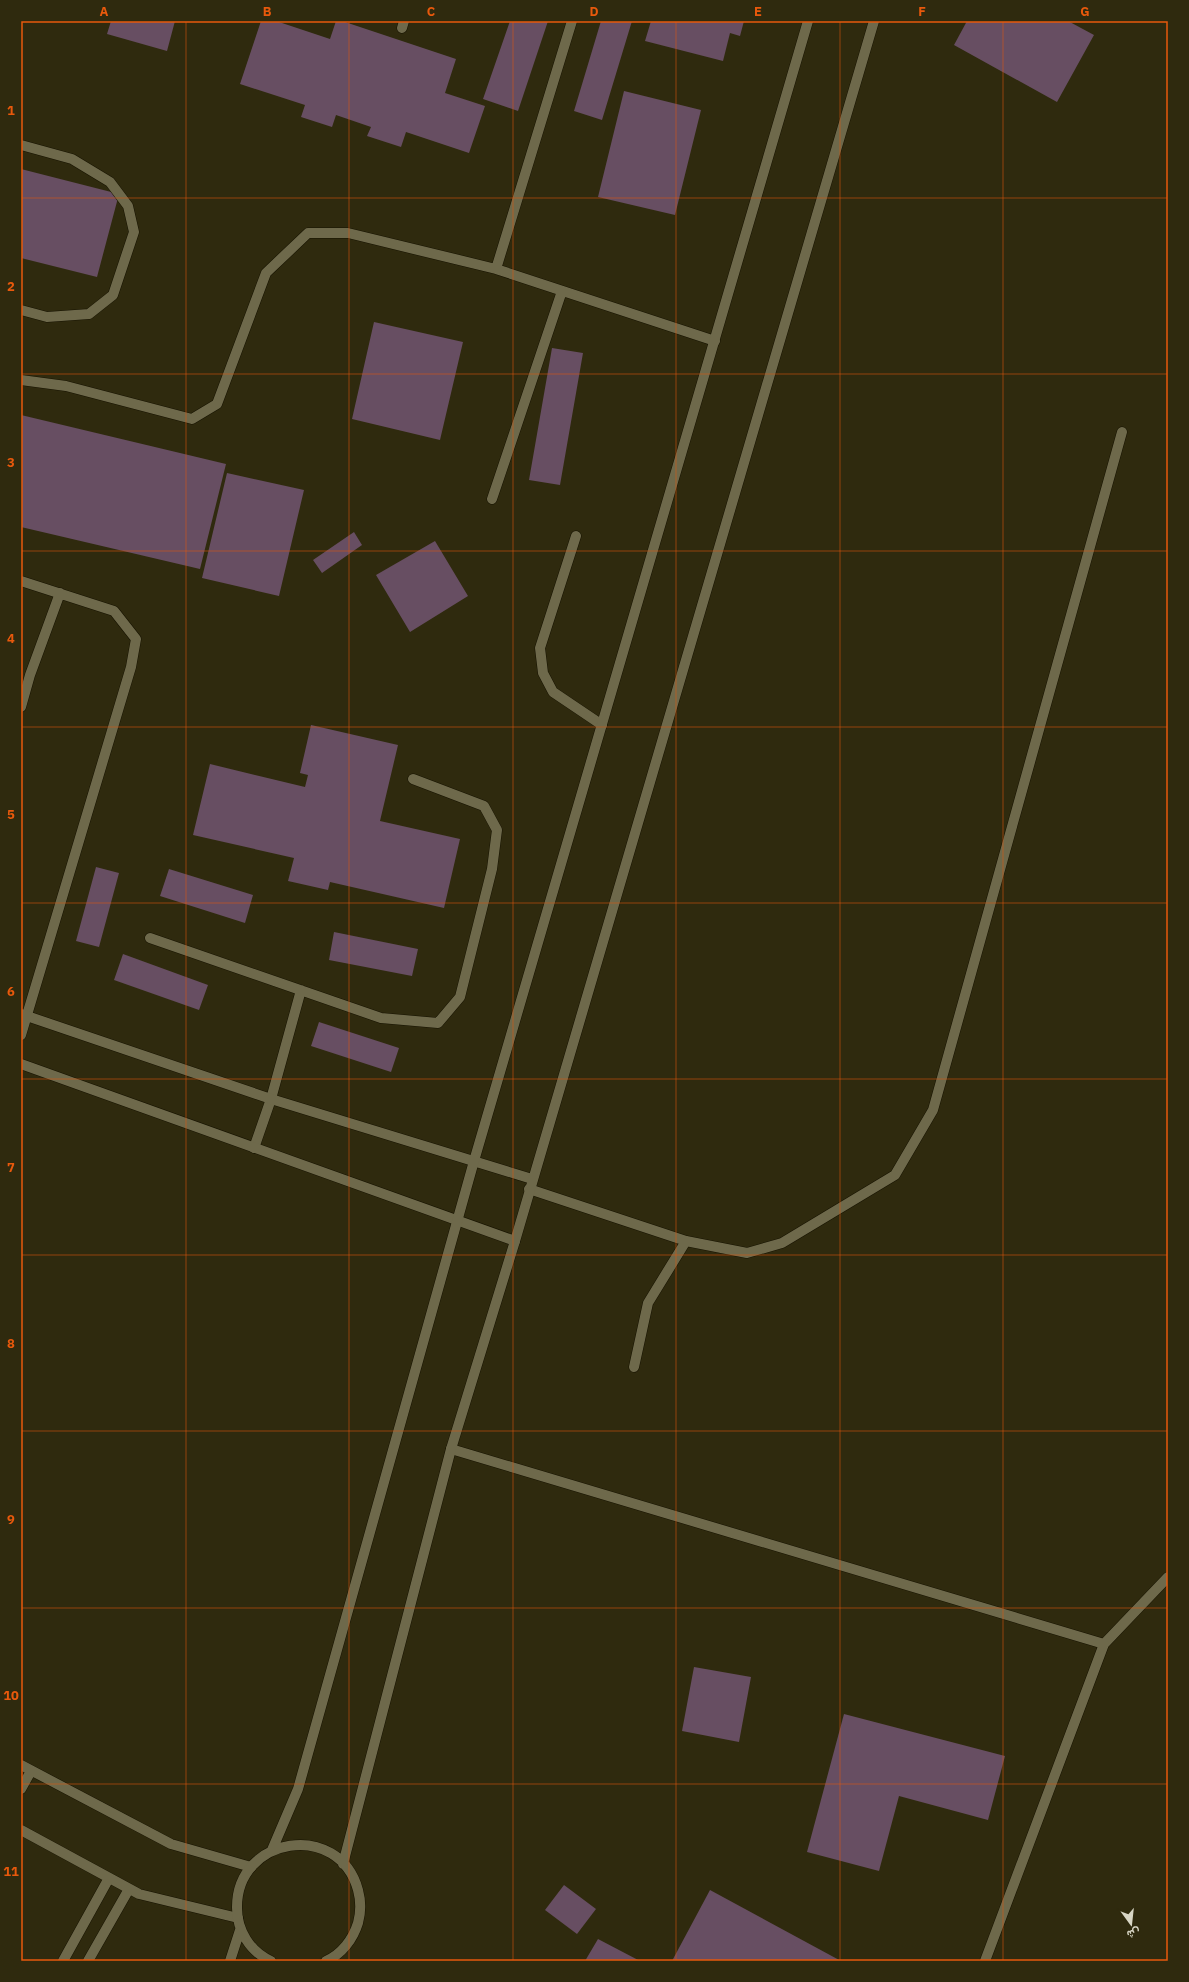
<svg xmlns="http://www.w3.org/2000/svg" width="1189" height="1982" font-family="'IBM Plex Sans',Vazirmatn,sans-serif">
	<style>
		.building { fill: #674e62 }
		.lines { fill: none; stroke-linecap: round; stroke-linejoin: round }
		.service-casing { stroke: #171300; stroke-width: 11 }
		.minor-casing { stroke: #171300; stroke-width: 11 }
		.tertiary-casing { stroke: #171300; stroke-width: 11 }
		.service { stroke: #6e694b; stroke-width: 10 }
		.minor { stroke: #6e694b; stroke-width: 10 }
		.tertiary { stroke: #6e694b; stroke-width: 10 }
		.grid { fill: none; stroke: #e8590c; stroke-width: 1; stroke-opacity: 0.55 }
		.neatline { fill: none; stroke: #e8590c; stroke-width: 1.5 }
		.grid-label { font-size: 13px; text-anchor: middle; font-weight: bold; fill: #e8590c }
	</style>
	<rect width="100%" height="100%" fill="#2f2a0e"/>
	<path class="building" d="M 111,21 L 175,21 L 167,51 L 107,34 Z
		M 261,21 L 276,21 L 330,39 L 336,21 L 342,21 L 456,59 L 445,93 L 485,106 L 469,153 L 406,132 L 401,147 L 367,136 L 371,127 L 336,115 L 332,127 L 301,117 L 305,105 L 240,84 Z
		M 510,21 L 548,21 L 518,111 L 483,99 Z
		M 601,21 L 632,21 L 602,120 L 574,111 Z
		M 651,21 L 744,21 L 740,36 L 730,33 L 723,61 L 645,41 Z
		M 967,21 L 1068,21 L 1094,35 L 1057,102 L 954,45 Z
		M 624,91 L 701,110 L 675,215 L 598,197 Z
		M 21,169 L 119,194 L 97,277 L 21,258 Z
		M 374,322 L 463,342 L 440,440 L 352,419 Z
		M 552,348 L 583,353 L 560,485 L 529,480 Z
		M 21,415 L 226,464 L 200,569 L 21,527 Z
		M 227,473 L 304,490 L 279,596 L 202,578 Z
		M 354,532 L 362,545 L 322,573 L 313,560 Z
		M 435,541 L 468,596 L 410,632 L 376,575 Z
		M 311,725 L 398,745 L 380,821 L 460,839 L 444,908 L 330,882 L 328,890 L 288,881 L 294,858 L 193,835 L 210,764 L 305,787 L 308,775 L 300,773 Z
		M 96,867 L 119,873 L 99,947 L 76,941 Z
		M 169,869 L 253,895 L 245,923 L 160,896 Z
		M 334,932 L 418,949 L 412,976 L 329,960 Z
		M 123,954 L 208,985 L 199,1010 L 114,980 Z
		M 319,1022 L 399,1048 L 391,1072 L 311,1046 Z
		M 694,1667 L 751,1677 L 739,1742 L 682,1731 Z
		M 844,1714 L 1005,1756 L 988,1820 L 899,1796 L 879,1871 L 807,1852 Z
		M 564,1885 L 596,1909 L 577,1934 L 545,1910 Z
		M 710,1890 L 841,1961 L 672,1961 Z
		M 598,1939 L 640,1961 L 585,1961 Z"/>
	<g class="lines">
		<defs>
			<path id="service" d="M 402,28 L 404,21
				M 21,145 L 72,159 L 110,182 L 128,206 L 134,232 L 113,295 L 89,314 L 47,317 L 21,310
				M 496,269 L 572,21
				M 21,380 L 66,386 L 192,419 L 217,404 L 266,273 L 308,233 L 348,233 L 496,269 L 715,341
				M 492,499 L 562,291
				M 576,536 L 540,648 L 543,673 L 553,692 L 602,725
				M 21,581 L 114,611 L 136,639 L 131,667 L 21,1035
				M 21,707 L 30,675 L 60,593
				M 150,938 L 381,1018 L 438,1023 L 460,997 L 492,869 L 497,830 L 484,806 L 413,779
				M 254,1148 L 271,1099 L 301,990
				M 529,1189 L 686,1241 L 747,1253 L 782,1243 L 895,1175 L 933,1110 L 1122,432
				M 634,1367 L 648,1303 L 686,1241"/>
			<path id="minor" d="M 21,1014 L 271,1099 L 532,1179
				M 21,1064 L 515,1241
				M 451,1449 L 1104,1644 L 1168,1577
				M 21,1765 L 171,1844 L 251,1867
				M 21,1789 L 31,1771
				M 21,1830 L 139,1894 L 238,1918
				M 63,1961 L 109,1878
				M 88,1961 L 129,1889
				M 985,1961 L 1104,1644"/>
			<path id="tertiary" d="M 272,1850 L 298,1789 L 474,1161 L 808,21
				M 343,1864 L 451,1449 L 515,1241 L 874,21
				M 230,1961 L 240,1930
				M 271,1961 C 250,1952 237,1930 237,1908 C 236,1836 339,1820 358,1890 C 361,1901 361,1912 358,1923 C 353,1939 342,1954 326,1961"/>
		</defs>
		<use href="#service" class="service-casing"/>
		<use href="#minor" class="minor-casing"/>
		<use href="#tertiary" class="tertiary-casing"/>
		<use href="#service" class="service"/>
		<use href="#minor" class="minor"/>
		<use href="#tertiary" class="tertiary"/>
	</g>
	<path class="grid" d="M 186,21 L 186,1961M 349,21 L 349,1961M 513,21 L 513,1961M 676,21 L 676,1961M 840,21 L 840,1961M 1003,21 L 1003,1961M 21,198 L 1168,198M 21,374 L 1168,374M 21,551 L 1168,551M 21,727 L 1168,727M 21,903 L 1168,903M 21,1079 L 1168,1079M 21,1255 L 1168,1255M 21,1431 L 1168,1431M 21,1608 L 1168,1608M 21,1784 L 1168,1784"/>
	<rect width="1189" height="1982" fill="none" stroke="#2f2a0e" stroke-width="44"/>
	<g transform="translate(1131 1924) rotate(165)" stroke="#2f2a0e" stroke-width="3" paint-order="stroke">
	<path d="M0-3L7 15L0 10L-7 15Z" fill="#d8d6c5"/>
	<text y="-6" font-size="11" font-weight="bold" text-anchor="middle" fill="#d8d6c5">ش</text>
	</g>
	<rect x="22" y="22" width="1145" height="1938" class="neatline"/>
	<g class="grid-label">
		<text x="104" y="16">A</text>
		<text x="267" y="16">B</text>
		<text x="431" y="16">C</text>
		<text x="594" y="16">D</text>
		<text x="758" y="16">E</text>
		<text x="922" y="16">F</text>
		<text x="1085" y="16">G</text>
		<text x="11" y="115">1</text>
		<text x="11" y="291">2</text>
		<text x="11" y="467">3</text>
		<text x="11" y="643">4</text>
		<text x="11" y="819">5</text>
		<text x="11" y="996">6</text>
		<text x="11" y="1172">7</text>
		<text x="11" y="1348">8</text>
		<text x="11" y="1524">9</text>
		<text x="11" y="1700">10</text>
		<text x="11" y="1876">11</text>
	</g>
</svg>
